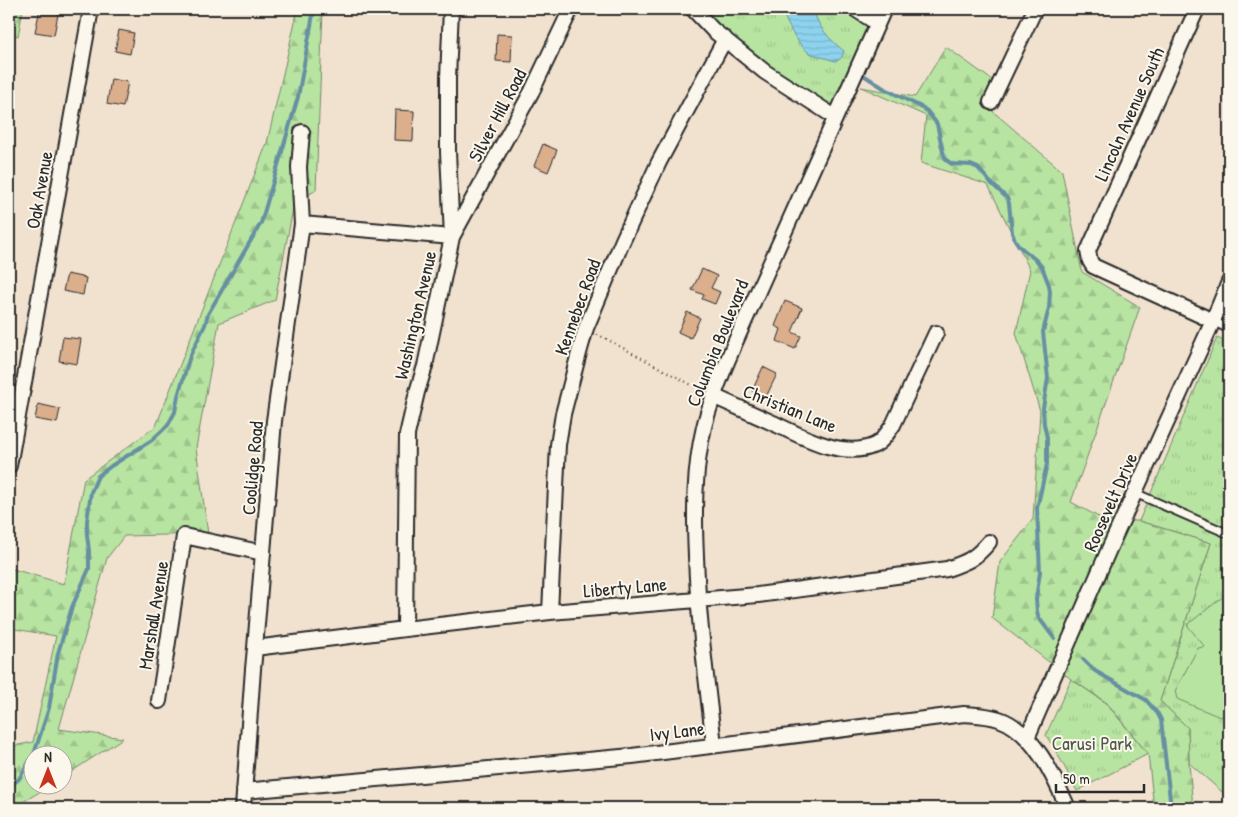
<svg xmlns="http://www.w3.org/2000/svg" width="1238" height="817" font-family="'Patrick Hand',sans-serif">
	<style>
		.grass { fill: url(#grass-tufts); stroke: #728866 }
		.forest { fill: url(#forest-firs); stroke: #728866 }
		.pitch { fill: #b8e4a2; stroke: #728866 }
		.water { fill: url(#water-rules); stroke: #6690a1 }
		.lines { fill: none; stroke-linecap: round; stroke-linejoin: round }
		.stream { stroke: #6690a1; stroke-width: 4 }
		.building { fill: #dbae8c; stroke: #2b2b2b }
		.service-casing { stroke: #2b2b2b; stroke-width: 11 }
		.minor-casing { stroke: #2b2b2b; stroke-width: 18 }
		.path { stroke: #2b2b2b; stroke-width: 2; stroke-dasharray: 1 4; stroke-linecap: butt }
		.service { stroke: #fbf7ec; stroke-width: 7 }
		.minor { stroke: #fbf7ec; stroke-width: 14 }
		.labels { text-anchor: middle; stroke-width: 4; stroke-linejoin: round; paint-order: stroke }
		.street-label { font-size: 19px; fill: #2b2b2b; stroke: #fbf7ec }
		.park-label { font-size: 19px; fill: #4e5949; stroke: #fbf7ec }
	</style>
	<defs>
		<pattern id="grass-tufts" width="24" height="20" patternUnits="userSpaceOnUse" patternTransform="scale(1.25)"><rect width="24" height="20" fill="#b8e4a2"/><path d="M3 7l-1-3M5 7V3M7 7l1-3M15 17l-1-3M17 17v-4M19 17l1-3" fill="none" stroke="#9ec48c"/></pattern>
		<pattern id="forest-firs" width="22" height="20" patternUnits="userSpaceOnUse" patternTransform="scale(1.25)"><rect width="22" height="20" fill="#b8e4a2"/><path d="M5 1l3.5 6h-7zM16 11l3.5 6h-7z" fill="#9ec48c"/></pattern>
		<pattern id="water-rules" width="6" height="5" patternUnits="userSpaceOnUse" patternTransform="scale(1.25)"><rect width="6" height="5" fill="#8dd3ef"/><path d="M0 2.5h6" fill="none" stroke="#7ab5cd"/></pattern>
	</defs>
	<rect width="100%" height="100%" fill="#f1e1cf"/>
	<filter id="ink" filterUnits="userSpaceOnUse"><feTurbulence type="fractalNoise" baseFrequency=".02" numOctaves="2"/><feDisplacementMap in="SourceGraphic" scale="10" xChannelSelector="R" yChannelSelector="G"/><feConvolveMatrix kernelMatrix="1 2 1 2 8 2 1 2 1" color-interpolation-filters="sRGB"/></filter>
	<g filter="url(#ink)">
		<path class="grass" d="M 704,9 L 853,9 L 869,26 L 828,116 L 726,40 Z
			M 1217,338 L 1229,343 L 1229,798 L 1189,763 L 1188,728 L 1160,701 L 1211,543 L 1139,521 Z
			M 1071,679 L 1106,703 L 1148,754 L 1077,791 L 1062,762 L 1046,735 Z"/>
		<path class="forest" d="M 9,9 L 23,9 L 18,36 L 9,33 Z
			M 298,9 L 323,9 L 316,190 L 294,204 L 275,300 L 219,323 L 196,448 L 208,534 L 124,536 L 107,558 L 59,729 L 123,738 L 63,777 L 62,754 L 32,754 L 32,784 L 51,785 L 13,808 L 9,808 L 9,747 L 33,742 L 56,636 L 9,628 L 9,568 L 64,584 L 84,479 L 156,426 L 267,143 Z
			M 946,47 L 992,80 L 982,102 L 1062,171 L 1082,272 L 1140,307 L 1071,502 L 1106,521 L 1139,521 L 1211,543 L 1160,701 L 1188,728 L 1189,763 L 1193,808 L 1154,808 L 1148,754 L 1107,703 L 1071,679 L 992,618 L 1000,562 L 1033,519 L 1040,411 L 1016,333 L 1030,270 L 988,185 L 921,163 L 926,116 L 861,87 L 915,97 Z"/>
		<path class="pitch" d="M 1229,592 L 1229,714 L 1220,717 L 1177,699 L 1175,691 L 1198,648 L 1205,647 L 1187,625 Z"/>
		<path class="water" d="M 781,9 L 813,9 C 818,27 829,39 844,51 C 843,56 840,61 835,61 L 809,53 C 795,41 788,25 781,9 Z"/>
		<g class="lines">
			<path class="stream" d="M 865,76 L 885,89 L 919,106 L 927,111 L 937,124 L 943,152 L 946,160 L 952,164 L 971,165 L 978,168 L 990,182 L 1007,198 L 1009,203 L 1012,233 L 1015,240 L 1019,246 L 1037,261 L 1042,267 L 1049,285 L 1050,292 L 1049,308 L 1043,332 L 1048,378 L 1043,408 L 1044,424 L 1047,438 L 1047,464 L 1037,508 L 1040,572 L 1036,599 L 1037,612 L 1039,618 L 1054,638
				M 1083,659 L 1095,671 L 1146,700 L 1158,714 L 1161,720 L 1171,808
				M 34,754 L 49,708 L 58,653 L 72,607 L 89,569 L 89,551 L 87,535 L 87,521 L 91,492 L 98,476 L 111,466 L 152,440 L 168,425 L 175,412 L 178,396 L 190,356 L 205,325 L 208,314 L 261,223 L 298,97 L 314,9
				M 9,787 L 19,779 L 32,757"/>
		</g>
		<path class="building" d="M 40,9 L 59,9 L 54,35 L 35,32 Z
			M 119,30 L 134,33 L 130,54 L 115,51 Z
			M 497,34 L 512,35 L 511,62 L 496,61 Z
			M 111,79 L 128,82 L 123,107 L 107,104 Z
			M 395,110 L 414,111 L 413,141 L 394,140 Z
			M 543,144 L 557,150 L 548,172 L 534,166 Z
			M 702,269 L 717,276 L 711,288 L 720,292 L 715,304 L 702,299 L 704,295 L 692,290 Z
			M 67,274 L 86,278 L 83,295 L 63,291 Z
			M 785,301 L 802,308 L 792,332 L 801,336 L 795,349 L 777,341 L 781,329 L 775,326 Z
			M 687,312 L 700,318 L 691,338 L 678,332 Z
			M 63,337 L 81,339 L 77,364 L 59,361 Z
			M 763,367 L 777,374 L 766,397 L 752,391 Z
			M 38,404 L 60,409 L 57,423 L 35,419 Z"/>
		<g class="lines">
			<defs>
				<path id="service" d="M 1213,321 L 1229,329
					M 1135,493 L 1229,534"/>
				<path id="minor" d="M 693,9 L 713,30 L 765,72 L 835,117
					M 855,9 L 877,23
					M 1197,9 L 1088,251 L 1090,261 L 1093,266 L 1213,321
					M 991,102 L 1035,9
					M 302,224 L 452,237 L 532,91 L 571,9
					M 713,396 C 733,405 753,414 773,423 C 801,436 843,460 875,445 C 883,441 888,432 893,425 L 936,333
					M 9,466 L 91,9
					M 550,612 L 558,445 L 563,414 L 579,353 L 586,328 L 623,240 L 659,162 L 725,39
					M 405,629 L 407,435 L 417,392 L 425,366 L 452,237 L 448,152 L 448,78 L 451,9
					M 255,648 L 405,629 L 550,612 L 758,595 L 947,569 C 967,562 975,559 989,542
					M 159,701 L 184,536 L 263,553
					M 1027,738 L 1110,547 L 1213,321 L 1229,282
					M 714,745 C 707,682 698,619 696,556 C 694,513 694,469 704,427 C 711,398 723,372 734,345 L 884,9
					M 244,791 L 632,756 L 964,714 C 976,715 987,715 999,719 C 1034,731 1054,777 1068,808
					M 243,808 L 253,669 L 255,648 L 274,421 L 302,224 L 299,167 L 302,132"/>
			</defs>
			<use href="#service" class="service-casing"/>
			<use href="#minor" class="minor-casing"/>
			<path class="path" d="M 597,334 L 701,390"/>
			<use href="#service" class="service"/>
			<use href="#minor" class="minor"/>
		</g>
	</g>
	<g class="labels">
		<g class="street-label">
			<text transform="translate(1129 114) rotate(-66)" y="7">Lincoln Avenue South</text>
			<text transform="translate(497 115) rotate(-62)" y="7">Silver Hill Road</text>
			<text transform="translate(39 190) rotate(-80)" y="7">Oak Avenue</text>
			<text transform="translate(577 307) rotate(-70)" y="7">Kennebec Road</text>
			<text transform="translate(415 315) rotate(-77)" y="7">Washington Avenue</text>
			<text transform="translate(717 343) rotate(-68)" y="7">Columbia Boulevard</text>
			<text transform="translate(790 408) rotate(22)" y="7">Christian Lane</text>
			<text transform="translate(252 468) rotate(-85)" y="7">Coolidge Road</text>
			<text transform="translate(1110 502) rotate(-66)" y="7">Roosevelt Drive</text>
			<text transform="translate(625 587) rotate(-5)" y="7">Liberty Lane</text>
			<text transform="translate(153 615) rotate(-81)" y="7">Marshall Avenue</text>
			<text transform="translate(677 731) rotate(-7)" y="7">Ivy Lane</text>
		</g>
		<g class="park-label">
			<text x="1092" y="750">Carusi Park</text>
		</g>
	</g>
	<rect width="1238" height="817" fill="none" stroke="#fbf7ec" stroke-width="30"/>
	<rect x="15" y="15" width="1208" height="787" fill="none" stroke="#2b2b2b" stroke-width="2" filter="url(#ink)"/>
	<g transform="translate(48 770)"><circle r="24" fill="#fbf7ec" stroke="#a8a59f"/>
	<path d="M0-4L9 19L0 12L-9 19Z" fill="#c8321e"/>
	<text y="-8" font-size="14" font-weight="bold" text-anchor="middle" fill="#2b2b2b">N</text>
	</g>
	<path d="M1056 784v8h88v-8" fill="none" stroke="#2b2b2b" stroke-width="2.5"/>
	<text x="1063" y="784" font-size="15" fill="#2b2b2b" stroke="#fbf7ec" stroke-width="4" paint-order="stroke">50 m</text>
</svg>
